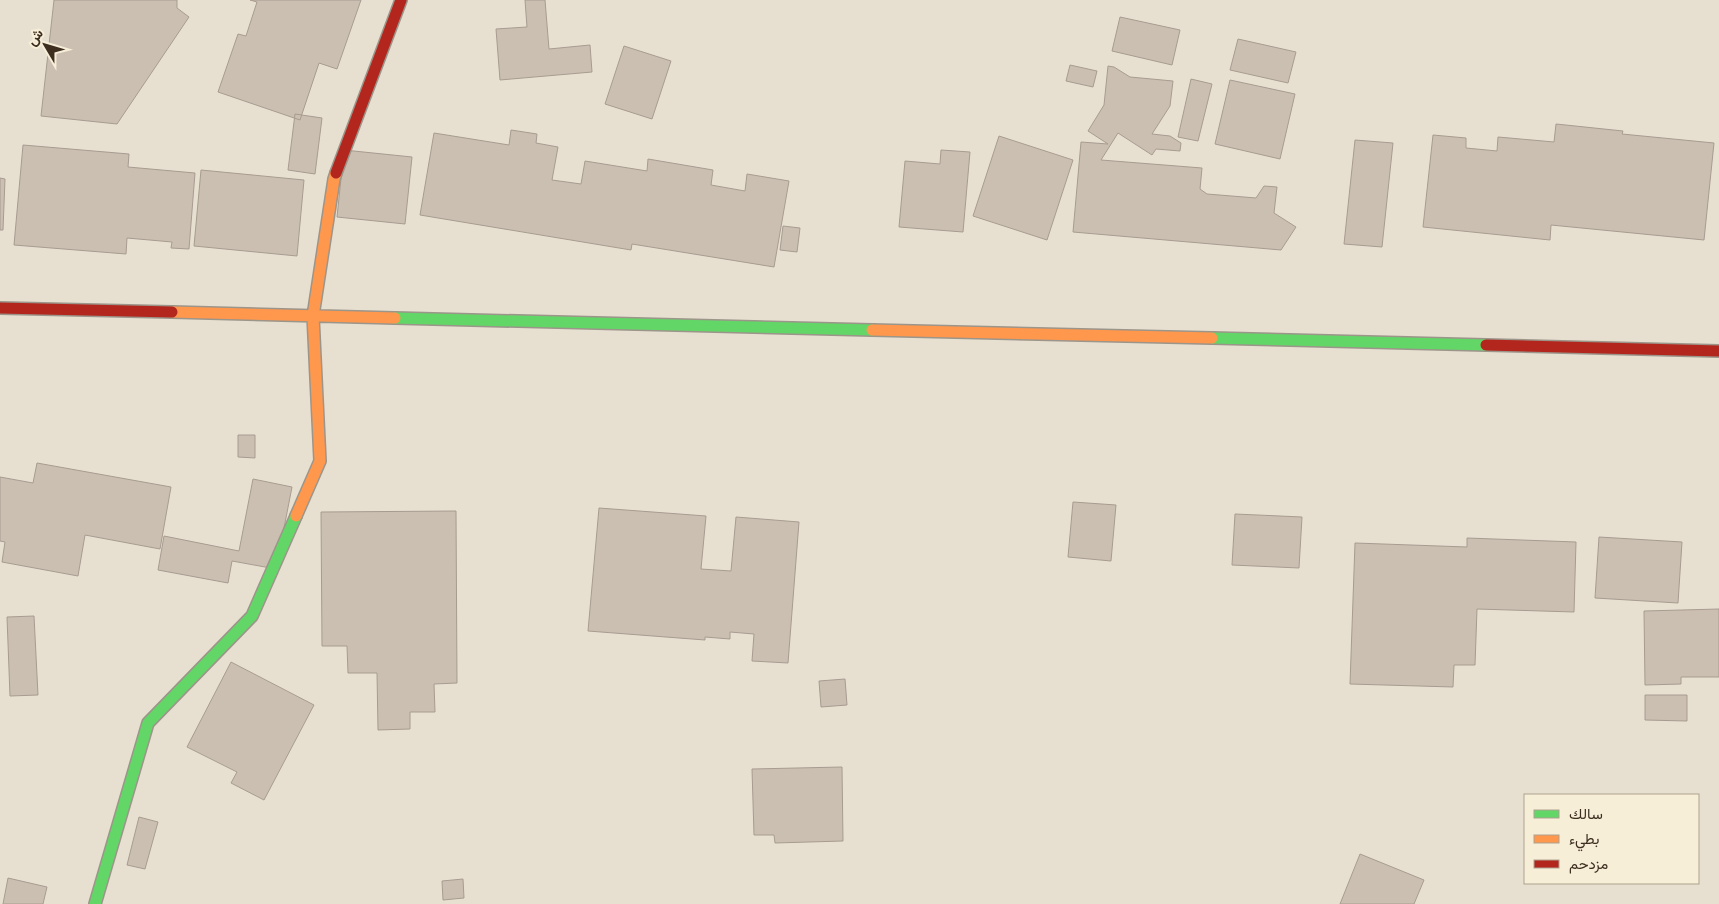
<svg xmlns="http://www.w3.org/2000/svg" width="1719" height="904" font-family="Spectral,Vazirmatn,serif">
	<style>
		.building { fill: #cbbfb2; stroke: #a89c90 }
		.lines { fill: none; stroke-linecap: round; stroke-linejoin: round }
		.fast-casing { stroke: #9c958a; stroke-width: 14 }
		.slow-casing { stroke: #9c958a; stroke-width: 14 }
		.jam-casing { stroke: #9c958a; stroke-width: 14 }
		.fast { stroke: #63d668; stroke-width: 11 }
		.slow { stroke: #ff974d; stroke-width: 11 }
		.jam { stroke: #b3261e; stroke-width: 11 }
	</style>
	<rect width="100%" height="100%" fill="#e7e0d1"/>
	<path class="building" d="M 54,0 L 177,0 L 177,8 L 189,17 L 117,124 L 41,116 Z
		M 250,0 L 361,0 L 337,69 L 319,63 L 300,120 L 218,92 L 238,34 L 246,36 L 257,2 Z
		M 525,0 L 545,0 L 549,49 L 590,45 L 592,72 L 500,80 L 496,29 L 527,27 Z
		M 1120,17 L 1180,30 L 1172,65 L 1112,51 Z
		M 1238,39 L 1296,52 L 1288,83 L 1230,70 Z
		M 624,46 L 671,61 L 652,119 L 605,104 Z
		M 1070,65 L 1097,71 L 1093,87 L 1066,81 Z
		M 1108,66 L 1114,67 L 1130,77 L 1173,81 L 1170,106 L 1152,134 L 1170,136 L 1181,143 L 1180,151 L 1156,149 L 1152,155 L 1118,133 L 1101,160 L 1202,168 L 1200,189 L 1207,194 L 1256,198 L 1264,186 L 1277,187 L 1274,213 L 1296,227 L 1281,250 L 1073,232 L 1081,142 L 1108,144 L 1088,131 L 1104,105 Z
		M 1191,79 L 1212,84 L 1198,141 L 1178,137 Z
		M 1230,80 L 1295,94 L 1280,159 L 1215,144 Z
		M 295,114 L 322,118 L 315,174 L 288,170 Z
		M 1556,124 L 1623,131 L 1622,134 L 1714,143 L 1704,240 L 1551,225 L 1550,240 L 1423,227 L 1433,135 L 1466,138 L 1466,148 L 1497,151 L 1498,137 L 1554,142 Z
		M 511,130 L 537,134 L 536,143 L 558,147 L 552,180 L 581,184 L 585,161 L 647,171 L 648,159 L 713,170 L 711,185 L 745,191 L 747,174 L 789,181 L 774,267 L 632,244 L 631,250 L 420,215 L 434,133 L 509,145 Z
		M 999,136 L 1073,160 L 1047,240 L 973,216 Z
		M 1355,140 L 1393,143 L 1382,247 L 1344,244 Z
		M 23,145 L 129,154 L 128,167 L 195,173 L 189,249 L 171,248 L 172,242 L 127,238 L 126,254 L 14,245 Z
		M 344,150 L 412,157 L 405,224 L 337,217 Z
		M 941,150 L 970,152 L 963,232 L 899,227 L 905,161 L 940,164 Z
		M 201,170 L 304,180 L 297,256 L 194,246 Z
		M 0,178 L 5,179 L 3,230 L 0,230 Z
		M 783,226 L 800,228 L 797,252 L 780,250 Z
		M 238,435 L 255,435 L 255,458 L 238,457 Z
		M 37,463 L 171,487 L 160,549 L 85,535 L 78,576 L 2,562 L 5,542 L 0,541 L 0,477 L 33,483 Z
		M 253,479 L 292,487 L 276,569 L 232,561 L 228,583 L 158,570 L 164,536 L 239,551 Z
		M 1073,502 L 1116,505 L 1111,561 L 1068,557 Z
		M 599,508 L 706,516 L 701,569 L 731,571 L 736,517 L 799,522 L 788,663 L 752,661 L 754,634 L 730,632 L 730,639 L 705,637 L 705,640 L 588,631 Z
		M 456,511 L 457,683 L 434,684 L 435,712 L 410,712 L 410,729 L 378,730 L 377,673 L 348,673 L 347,646 L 322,646 L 321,512 Z
		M 1235,514 L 1302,517 L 1299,568 L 1232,565 Z
		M 1599,537 L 1682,542 L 1678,603 L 1595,598 Z
		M 1467,538 L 1576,542 L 1574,612 L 1477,609 L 1475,665 L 1454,665 L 1453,687 L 1350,684 L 1355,543 L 1467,547 Z
		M 1719,609 L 1719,677 L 1681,677 L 1681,684 L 1645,685 L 1644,611 Z
		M 34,616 L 38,695 L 10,696 L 7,617 Z
		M 231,662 L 314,705 L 264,800 L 231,783 L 237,772 L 187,747 Z
		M 845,679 L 847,705 L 821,707 L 819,681 Z
		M 1645,695 L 1687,695 L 1687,721 L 1645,720 Z
		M 842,767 L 843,841 L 775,843 L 774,835 L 754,835 L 752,769 Z
		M 139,817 L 158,822 L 145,869 L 127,865 Z
		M 1360,854 L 1424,880 L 1414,904 L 1340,904 Z
		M 8,878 L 47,887 L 43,904 L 3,904 Z
		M 463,879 L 464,898 L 443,900 L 442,881 Z"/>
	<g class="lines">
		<defs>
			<path id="fast" d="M 395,318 L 872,330
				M 1212,338 L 1486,345
				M 95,904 L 148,723 L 252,616 L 296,516"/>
			<path id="slow" d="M 172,312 L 395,318
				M 872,330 L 1212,338
				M 296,516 L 320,461 L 313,316 L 334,179 L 336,173"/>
			<path id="jam" d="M 336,173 L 401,0
				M 0,308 L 172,312
				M 1486,345 L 1719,351"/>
		</defs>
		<use href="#fast" class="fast-casing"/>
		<use href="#slow" class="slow-casing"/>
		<use href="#jam" class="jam-casing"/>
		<use href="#fast" class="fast"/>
		<use href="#slow" class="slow"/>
		<use href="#jam" class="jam"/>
	</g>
	<rect x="1524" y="794" width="175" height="90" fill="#f7eed8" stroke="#ada18e"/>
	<rect x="1534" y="810" width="25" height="8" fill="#63d668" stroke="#ada18e"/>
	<text x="1569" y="819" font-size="15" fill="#3d2e20">سالك</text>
	<rect x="1534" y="835" width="25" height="8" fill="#ff974d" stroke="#ada18e"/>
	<text x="1569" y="844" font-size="15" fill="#3d2e20">بطيء</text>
	<rect x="1534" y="860" width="25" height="8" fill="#b3261e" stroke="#ada18e"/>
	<text x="1569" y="869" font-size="15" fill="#3d2e20">مزدحم</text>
	<g transform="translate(45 45) rotate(308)" stroke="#f7eed8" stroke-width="4" paint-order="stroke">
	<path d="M0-4L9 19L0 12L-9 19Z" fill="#3d2e20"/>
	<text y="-8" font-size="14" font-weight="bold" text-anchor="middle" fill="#3d2e20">ش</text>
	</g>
</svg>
